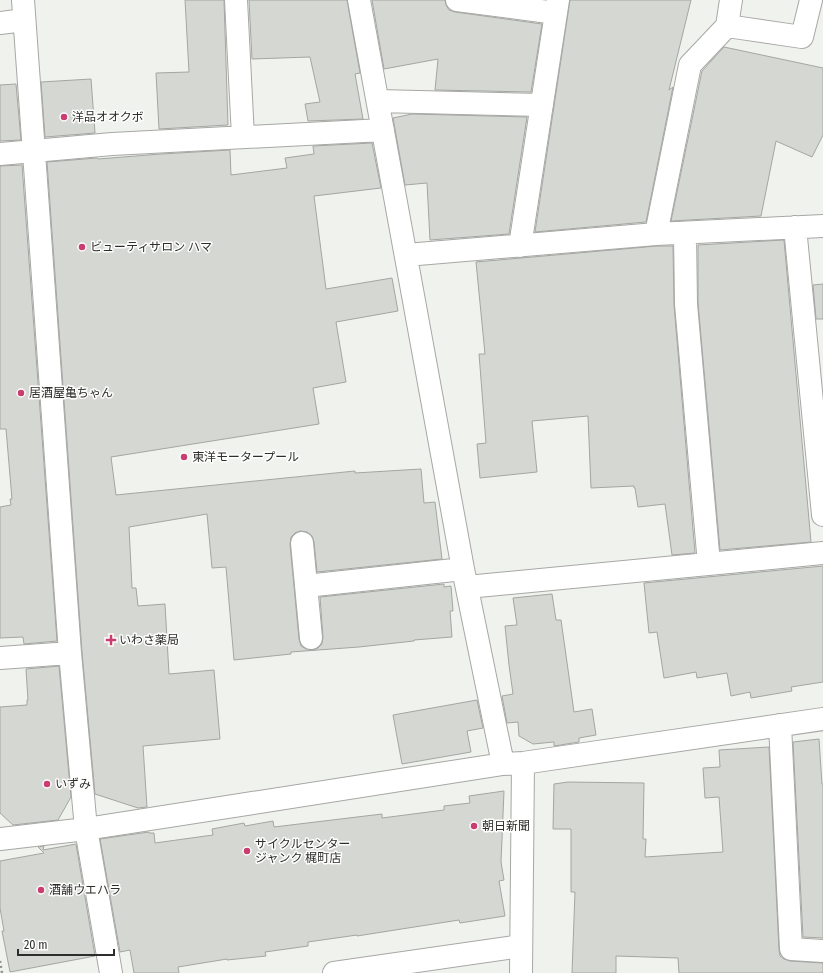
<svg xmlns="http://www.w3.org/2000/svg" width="823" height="973" font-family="'Fira Sans Condensed','Noto Sans JP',sans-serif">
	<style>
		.building { fill: #d5d7d3; stroke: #a4a6a2 }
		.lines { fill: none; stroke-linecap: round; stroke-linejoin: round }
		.minor-casing { stroke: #a7a8a5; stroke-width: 24 }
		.path { stroke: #8f908d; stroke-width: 2.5; stroke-dasharray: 2 3; stroke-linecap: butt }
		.minor { stroke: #fff; stroke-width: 22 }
		.poi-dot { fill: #c93d70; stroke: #fefffd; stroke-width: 1.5 }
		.labels { text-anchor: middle; stroke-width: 3; stroke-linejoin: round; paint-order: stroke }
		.poi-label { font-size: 12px; fill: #2d2d2c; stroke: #fefffd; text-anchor: start }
	</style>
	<rect width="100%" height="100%" fill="#f0f2ee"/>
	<path class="building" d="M 185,0 L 224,0 L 228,125 L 159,129 L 156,73 L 189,72 Z
		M 249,0 L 347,0 L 360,73 L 355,74 L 363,119 L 308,121 L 305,104 L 320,102 L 310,57 L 252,59 Z
		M 372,0 L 445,0 L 446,5 L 449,10 L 455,12 L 542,24 L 531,92 L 435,90 L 438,59 L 384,69 Z
		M 570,0 L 691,0 L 669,90 L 673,87 L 646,222 L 535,232 Z
		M 724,47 L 823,68 L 823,135 L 812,157 L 776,141 L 761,216 L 671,221 L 702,71 Z
		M 91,79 L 95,133 L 45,137 L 41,82 Z
		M 16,84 L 21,140 L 0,141 L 0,85 Z
		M 412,114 L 527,117 L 509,234 L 430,240 L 427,183 L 405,185 L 393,118 Z
		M 372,143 L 381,188 L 314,196 L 326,289 L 392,278 L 398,311 L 336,322 L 346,382 L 313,388 L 319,424 L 111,457 L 116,495 L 355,471 L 355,473 L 421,469 L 424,503 L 435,502 L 442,559 L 317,572 L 314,542 L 312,536 L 307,532 L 300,531 L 295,533 L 291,537 L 290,544 L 299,639 L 301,646 L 306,649 L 313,650 L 318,648 L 322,644 L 323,637 L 320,597 L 444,584 L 444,587 L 451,586 L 453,611 L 450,611 L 452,637 L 414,640 L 414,641 L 359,647 L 291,652 L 291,654 L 234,660 L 226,567 L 212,568 L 207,514 L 129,527 L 132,588 L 136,588 L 138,606 L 165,604 L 169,674 L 214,670 L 220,739 L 143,746 L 147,807 L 138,808 L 95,794 L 82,652 L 47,162 L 97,158 L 98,159 L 161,154 L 230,150 L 231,175 L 287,168 L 285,158 L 314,154 L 313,146 Z
		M 22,165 L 57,641 L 24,644 L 23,637 L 0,638 L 0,507 L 11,505 L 10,499 L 12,499 L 6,429 L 0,429 L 0,166 Z
		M 784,240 L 811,542 L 720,550 L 698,303 L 698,245 Z
		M 657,246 L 673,246 L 674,305 L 695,553 L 672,555 L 665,504 L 638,507 L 635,488 L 634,488 L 634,486 L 591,488 L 588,416 L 532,421 L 537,472 L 480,478 L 477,444 L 486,443 L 479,354 L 485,354 L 476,262 Z
		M 823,284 L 823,319 L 816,319 L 813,285 Z
		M 823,566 L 823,682 L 791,687 L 792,691 L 751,698 L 750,692 L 731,696 L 727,673 L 697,678 L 696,672 L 664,678 L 657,632 L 649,633 L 644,583 Z
		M 552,594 L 556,620 L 561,620 L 574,712 L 592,709 L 596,735 L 579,738 L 579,742 L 554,746 L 554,742 L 533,744 L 519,736 L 518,722 L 507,723 L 502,696 L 513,694 L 509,665 L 505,626 L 517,625 L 513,598 Z
		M 59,666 L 71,797 L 58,820 L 13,825 L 0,813 L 0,707 L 27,705 L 27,700 L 28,700 L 26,669 Z
		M 477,700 L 483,728 L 467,731 L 471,752 L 402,764 L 393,715 Z
		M 819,739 L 822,784 L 823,784 L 823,938 L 803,937 L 793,742 Z
		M 769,747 L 779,950 L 780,956 L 784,959 L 790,961 L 823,963 L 823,973 L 679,973 L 678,958 L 616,956 L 616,973 L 572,973 L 575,892 L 571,892 L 571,829 L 553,829 L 554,784 L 568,782 L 644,783 L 643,839 L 646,839 L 645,857 L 723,852 L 719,797 L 705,798 L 703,768 L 720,767 L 719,750 Z
		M 504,791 L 501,862 L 504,880 L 499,881 L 505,916 L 460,923 L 459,920 L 357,936 L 357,935 L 308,942 L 308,946 L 265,952 L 266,956 L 227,960 L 227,959 L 178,967 L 179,973 L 134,973 L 130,950 L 120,952 L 100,839 L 149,832 L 149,833 L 154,833 L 155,843 L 213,835 L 212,829 L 244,823 L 245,826 L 273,821 L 274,827 L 382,814 L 382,818 L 444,810 L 444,806 L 470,803 L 469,796 Z
		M 76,844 L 95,956 L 10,972 L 2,931 L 4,931 L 0,908 L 0,861 L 44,853 L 38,847 L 44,846 L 43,850 Z"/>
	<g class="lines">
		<defs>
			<path id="minor" d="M 236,0 L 243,137
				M 359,0 L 463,569 L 503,764
				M 457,0 L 556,13
				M 0,23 L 24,20
				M 727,26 L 731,0
				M 378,101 L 542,105
				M 0,154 L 112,144 L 383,130
				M 795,227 L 823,515
				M 685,233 L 686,304 L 709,564
				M 656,234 L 690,65 L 727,26 L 802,37 L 811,0
				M 520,246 L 558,0
				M 406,255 L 656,234 L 823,226
				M 302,543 L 311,638
				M 306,586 L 463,569
				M 467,587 L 823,553
				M 70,653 L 86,829 L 111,973
				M 0,658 L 70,653 L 23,0
				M 780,725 L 791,949 L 823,951
				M 0,839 L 86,829 L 503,764 L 523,763 L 823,719
				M 334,973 L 521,946
				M 521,973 L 523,763"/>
		</defs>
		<use href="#minor" class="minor-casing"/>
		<path class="path" d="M 0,961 L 2,973"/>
		<use href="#minor" class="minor"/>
	</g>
	<g class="poi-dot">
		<circle cx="64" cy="117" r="4"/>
		<circle cx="82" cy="247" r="4"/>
		<circle cx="21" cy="393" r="4"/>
		<circle cx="184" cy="457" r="4"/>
		<path d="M109 634h4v4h4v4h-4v4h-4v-4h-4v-4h4z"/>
		<circle cx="47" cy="784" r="4"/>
		<circle cx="474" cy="826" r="4"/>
		<circle cx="247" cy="851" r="4"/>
		<circle cx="41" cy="890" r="4"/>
	</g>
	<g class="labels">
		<g class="poi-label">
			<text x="72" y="121">洋品オオクボ</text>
			<text x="90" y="251">ビューティサロン ハマ</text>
			<text x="29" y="397">居酒屋亀ちゃん</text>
			<text x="192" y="461">東洋モータープール</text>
			<text x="119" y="644">いわさ薬局</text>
			<text x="55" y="788">いずみ</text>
			<text x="482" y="830">朝日新聞</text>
			<text x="255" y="848">サイクルセンター<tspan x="255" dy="14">ジャンク 梶町店</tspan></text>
			<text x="49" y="894">酒舗ウエハラ</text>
		</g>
	</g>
	<path d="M18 949v6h96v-6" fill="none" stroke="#2d2d2c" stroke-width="2"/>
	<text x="24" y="949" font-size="12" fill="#2d2d2c" stroke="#fefffd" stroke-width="3" paint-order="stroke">20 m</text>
</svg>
